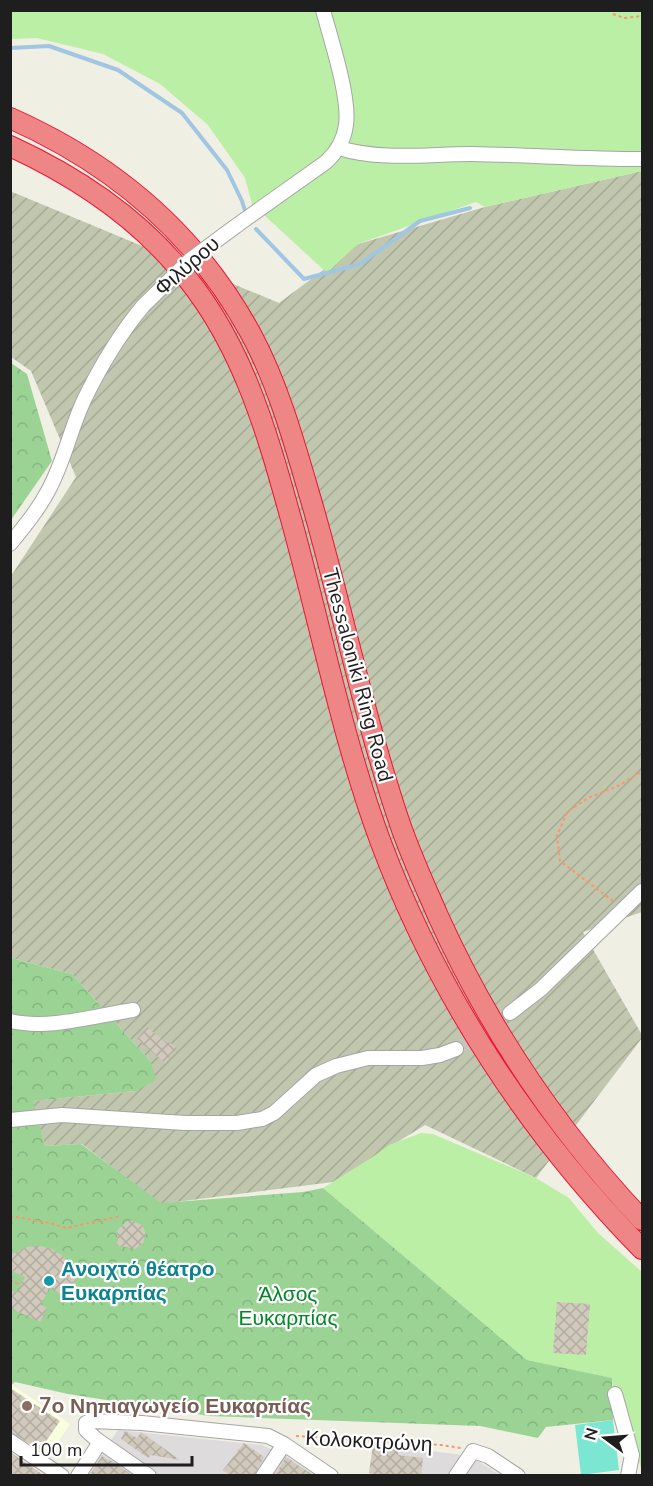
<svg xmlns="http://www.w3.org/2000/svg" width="653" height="1486" font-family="'Nunito Sans',sans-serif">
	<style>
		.residential { fill: #dddbdb }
		.education { fill: #f8ffde }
		.construction { fill: url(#construction-furrows) }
		.grass { fill: #bbefa5 }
		.forest { fill: url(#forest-crowns) }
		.pitch { fill: #7be6d2 }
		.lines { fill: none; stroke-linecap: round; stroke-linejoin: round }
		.stream { stroke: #a0c6e2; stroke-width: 4 }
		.building { fill: url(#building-cross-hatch) }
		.minor-tunnel { stroke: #c6c5bc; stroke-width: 14; stroke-dasharray: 14 7; stroke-linecap: butt }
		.minor-casing { stroke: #a5a5a5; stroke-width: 16 }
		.highway-casing { stroke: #ea1533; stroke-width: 22 }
		.path { stroke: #ff9466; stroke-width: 2; stroke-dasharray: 3 3; stroke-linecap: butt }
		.minor { stroke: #fff; stroke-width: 14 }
		.highway { stroke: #ee8685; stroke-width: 20 }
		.minor-bridge-casing { stroke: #a5a5a5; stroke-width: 16; stroke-linecap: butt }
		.minor-bridge { stroke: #fff; stroke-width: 14 }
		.culture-dot { fill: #0f9aa8; stroke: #fff; stroke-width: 2 }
		.education-dot { fill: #8d6e63; stroke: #fff; stroke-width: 2 }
		.labels { text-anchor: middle; stroke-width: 4.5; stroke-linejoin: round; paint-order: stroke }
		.street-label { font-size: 21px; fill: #1e1e1e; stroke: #fff }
		.culture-label { font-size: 21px; font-weight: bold; fill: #0d838f; stroke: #fff; text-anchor: start }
		.park-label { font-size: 21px; fill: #028728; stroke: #fff }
		.education-label { font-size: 21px; font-weight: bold; fill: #785e54; stroke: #fff; text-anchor: start }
	</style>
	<defs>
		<pattern id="construction-furrows" width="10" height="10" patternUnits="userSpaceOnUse" patternTransform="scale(1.5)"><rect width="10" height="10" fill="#c1c6ae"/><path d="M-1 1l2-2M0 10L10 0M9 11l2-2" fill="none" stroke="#a5aa95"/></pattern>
		<pattern id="forest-crowns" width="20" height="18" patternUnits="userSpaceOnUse" patternTransform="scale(1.5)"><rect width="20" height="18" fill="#9bd395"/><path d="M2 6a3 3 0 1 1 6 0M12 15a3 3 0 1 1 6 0" fill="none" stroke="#85b580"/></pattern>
		<pattern id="building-cross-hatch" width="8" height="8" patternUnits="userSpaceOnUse" patternTransform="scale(1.5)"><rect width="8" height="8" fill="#d0c9bc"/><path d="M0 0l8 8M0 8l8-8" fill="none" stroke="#b2aca1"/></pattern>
	</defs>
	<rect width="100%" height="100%" fill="#f0efe4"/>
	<path class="residential" d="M 118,1430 L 262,1445 L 283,1454 L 316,1475 L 87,1476 Z
		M 373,1445 L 457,1454 L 473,1458 L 500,1475 L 369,1476 Z"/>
	<path class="education" d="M 12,1385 L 70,1424 L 45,1462 L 11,1438 L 10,1388 Z"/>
	<path class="construction" d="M 642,171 L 642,912 L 583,932 L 642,1035 L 642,1038 L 536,1178 L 425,1125 L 333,1182 L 160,1204 L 82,1144 L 45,1146 L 32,1101 L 136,1091 L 151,1062 L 72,974 L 11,958 L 11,576 L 76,477 L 31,371 L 11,357 L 10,191 L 279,303 L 358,244 L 485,207 Z"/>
	<path class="grass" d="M 10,11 L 642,11 L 642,171 L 485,207 L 476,202 L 358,244 L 327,273 L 252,204 L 245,178 L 208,125 L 160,84 L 103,54 L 37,38 L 11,39 Z
		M 421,1133 L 433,1134 L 536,1178 L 569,1198 L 598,1233 L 642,1272 L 642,1470 L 616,1397 L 611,1378 L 527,1360 L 323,1188 L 370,1159 L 389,1145 Z"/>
	<path class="forest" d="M 11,363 L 27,374 L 52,461 L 11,520 Z
		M 11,958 L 72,974 L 151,1062 L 156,1080 L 136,1091 L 33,1101 L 45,1146 L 81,1144 L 161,1203 L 303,1192 L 323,1188 L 527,1360 L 612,1378 L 613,1420 L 546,1427 L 538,1438 L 480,1426 L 209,1416 L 68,1394 L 15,1382 L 11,1385 Z"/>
	<path class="pitch" d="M 613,1420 L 619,1470 L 581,1475 L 575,1425 Z"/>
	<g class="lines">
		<path class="stream" d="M 10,48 L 49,46 L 118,70 L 182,113 L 227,170 L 242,201 L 246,214
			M 256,229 L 304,279 L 360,264 L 420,221 L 470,208"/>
	</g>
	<path class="building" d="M 147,1027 L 167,1043 L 168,1041 L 177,1048 L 165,1063 L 137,1039 Z
		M 129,1220 L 142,1225 L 146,1234 L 143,1243 L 135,1249 L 115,1245 L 118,1241 L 117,1232 L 119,1228 Z
		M 40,1246 L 52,1249 L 64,1257 L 74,1273 L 75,1286 L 71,1299 L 49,1288 L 41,1305 L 47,1308 L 40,1322 L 10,1308 L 10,1290 L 17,1293 L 25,1277 L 10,1270 L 10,1255 L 27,1247 Z
		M 557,1302 L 590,1304 L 586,1355 L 553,1353 Z
		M 10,1388 L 60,1421 L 40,1450 L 10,1432 Z
		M 125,1431 L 137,1438 L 141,1432 L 180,1460 L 151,1455 L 148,1458 L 121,1439 Z
		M 244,1443 L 264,1457 L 254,1476 L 231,1476 L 223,1470 Z
		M 373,1445 L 399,1448 L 398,1455 L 423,1458 L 421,1476 L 389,1476 L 369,1473 Z
		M 10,1452 L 45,1476 L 10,1476 Z
		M 102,1456 L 118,1465 L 133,1476 L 89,1476 Z
		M 286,1457 L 314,1476 L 275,1475 Z"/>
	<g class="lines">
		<path class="minor-tunnel" d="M 456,1049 L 510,1013"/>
		<defs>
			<path id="minor" d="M 339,148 C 381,161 428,154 472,154 C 529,155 585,159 642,159
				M 236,226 L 326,162 C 337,152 344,140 346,125 C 350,97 331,40 323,10
				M 10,544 C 24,527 38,510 48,491 C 64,462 70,430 84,400 C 100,367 119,335 143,306
				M 510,1013 L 541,989 L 642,891
				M 10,1021 C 49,1030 94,1016 133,1010
				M 10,1120 L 62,1115 L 185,1123 L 237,1123 L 262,1119 L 274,1113 L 316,1075 L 336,1066 L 368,1058 L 422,1058 L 440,1055 L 456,1049
				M 615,1394 L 632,1455 L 628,1476
				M 10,1441 L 62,1476
				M 78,1476 L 100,1442
				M 149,1476 L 96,1439 L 86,1430 L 86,1423 L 90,1421 L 142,1423 L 268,1436 L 284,1444 L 331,1476
				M 263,1476 L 284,1444
				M 456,1476 L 473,1451 L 488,1456 L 518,1476"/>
			<path id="highway" d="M 10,118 C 114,164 196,233 251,334 C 280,388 296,449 313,507 C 343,612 365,721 400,824 C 411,856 425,886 438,916 C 489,1029 557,1130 642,1220
				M 10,146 C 73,175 130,212 175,264 C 240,336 266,428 291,519 C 321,627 342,738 381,843 C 438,995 529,1134 642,1249"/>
		</defs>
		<use href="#minor" class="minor-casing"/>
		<use href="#highway" class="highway-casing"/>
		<path class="path" d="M 613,14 L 624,18 L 642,16
			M 613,901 L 560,861 L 557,836 L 567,812 L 588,798 L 620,785 L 642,771
			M 10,1216 L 50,1223 L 66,1228 L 121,1216
			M 10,1280 L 21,1285
			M 296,1436 L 441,1445 L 461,1448"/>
		<use href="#minor" class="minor"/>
		<use href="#highway" class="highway"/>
		<defs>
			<path id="minor-bridge" d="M 143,306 L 190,260 L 236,226"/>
		</defs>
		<use href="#minor-bridge" class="minor-bridge-casing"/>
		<use href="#minor-bridge" class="minor-bridge"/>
	</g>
	<circle class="culture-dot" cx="49" cy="1281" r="6"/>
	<circle class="education-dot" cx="27" cy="1406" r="6"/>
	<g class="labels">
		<g class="street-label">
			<text transform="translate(187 266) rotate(-41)" y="7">Φιλύρου</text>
			<text transform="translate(358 675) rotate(75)" y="7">Thessaloniki Ring Road</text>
			<text transform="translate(369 1441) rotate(3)" y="7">Κολοκοτρώνη</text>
		</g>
		<g class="culture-label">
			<text x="61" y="1276">Ανοιχτό θέατρο<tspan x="61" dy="24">Ευκαρπίας</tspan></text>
		</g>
		<g class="park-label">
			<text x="288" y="1301">Άλσος<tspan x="288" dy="24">Ευκαρπίας</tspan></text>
		</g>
		<g class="education-label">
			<text x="39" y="1413">7ο Νηπιαγωγείο Ευκαρπίας</text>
		</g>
	</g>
	<rect width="653" height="1486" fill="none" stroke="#1e1e1e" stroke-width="24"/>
	<g transform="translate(605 1438) rotate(286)" stroke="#ffffff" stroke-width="4.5" paint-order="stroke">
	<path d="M0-4.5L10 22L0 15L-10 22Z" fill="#1e1e1e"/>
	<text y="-9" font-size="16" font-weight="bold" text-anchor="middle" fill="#1e1e1e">N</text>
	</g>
	<path d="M21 1456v9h171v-9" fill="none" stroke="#1e1e1e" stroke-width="3"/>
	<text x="30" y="1456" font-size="18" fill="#1e1e1e" stroke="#ffffff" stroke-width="4.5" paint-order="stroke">100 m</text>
</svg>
